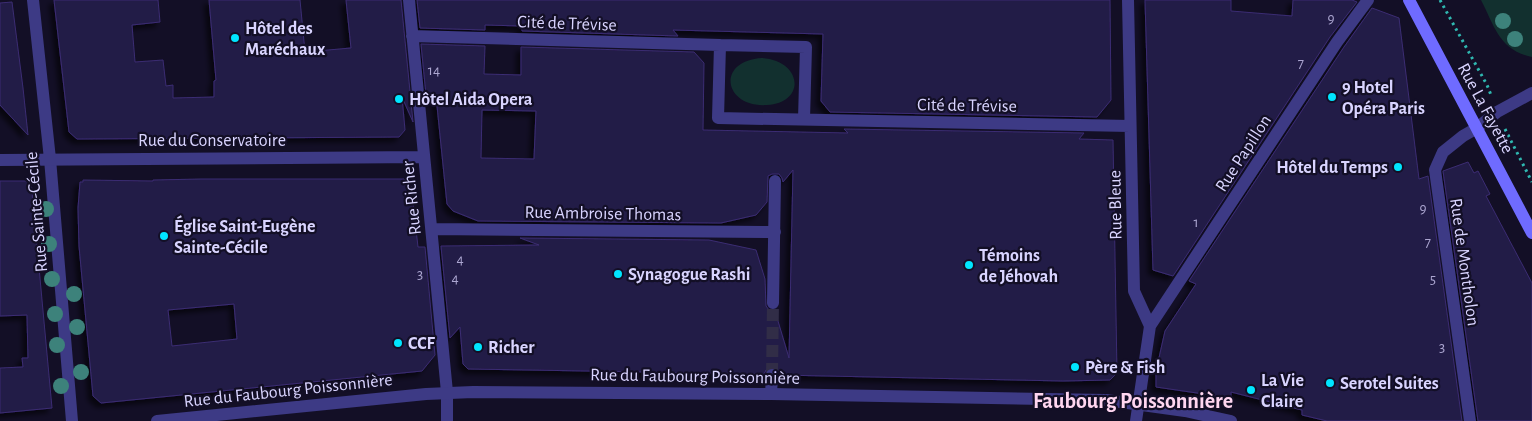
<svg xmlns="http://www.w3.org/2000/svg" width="1532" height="421" font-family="'Alegreya Sans',sans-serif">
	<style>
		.green { fill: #12302f }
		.building { fill: #241b47; stroke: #3b2d73; fill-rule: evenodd; filter: url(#shadow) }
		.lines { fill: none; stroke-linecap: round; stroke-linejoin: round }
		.minor-tunnel { stroke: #312d47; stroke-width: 12; stroke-dasharray: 12 6; stroke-linecap: butt }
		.path { stroke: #2fb8b0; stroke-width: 3; stroke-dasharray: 2.5 4; stroke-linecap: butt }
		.pedestrian { stroke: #3d3a85; stroke-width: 12 }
		.minor { stroke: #3d3a85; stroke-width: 12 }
		.tertiary { stroke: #3d3a85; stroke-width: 12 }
		.secondary { stroke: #6f6bff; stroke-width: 12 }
		.tree { fill: #3d827b }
		.poi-dot { fill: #00e5ff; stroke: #130f26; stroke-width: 2 }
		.labels { text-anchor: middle; stroke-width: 4.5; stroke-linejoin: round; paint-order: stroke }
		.number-label { font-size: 15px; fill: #aca6d1 }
		.street-label { font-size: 18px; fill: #d9d4ff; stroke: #130f26 }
		.poi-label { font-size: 18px; font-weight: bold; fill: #d9d4ff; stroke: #130f26; text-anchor: start }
		.district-label { font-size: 22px; font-weight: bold; fill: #ffd6f0; stroke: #130f26 }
	</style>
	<defs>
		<filter id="shadow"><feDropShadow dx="-4.5" dy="4.5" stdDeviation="2.5" flood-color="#0009"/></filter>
	</defs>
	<rect width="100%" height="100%" fill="#130f26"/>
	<path class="green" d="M 1481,0 L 1532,0 L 1532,57 C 1499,50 1495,27 1481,0 Z
		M 762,58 C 803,61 806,103 767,105 C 724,108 715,61 762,58 Z"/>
	<path class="building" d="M 54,0 L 158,0 L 160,22 L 132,25 L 135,62 L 163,60 L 166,86 L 173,85 L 173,98 L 214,97 L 214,81 L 216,80 L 209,0 L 300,0 L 305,52 L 351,48 L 346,0 L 401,0 L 413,122 L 402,97 L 405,130 L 399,137 L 77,139 L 69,132 Z
		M 417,0 L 1110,0 L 1111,100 L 1097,117 L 830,112 L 821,101 L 823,34 L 673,30 L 678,36 L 522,31 L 522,26 L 485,25 L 485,30 L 420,28 Z
		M 1145,0 L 1231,0 L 1231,11 L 1292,16 L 1293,0 L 1352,0 L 1357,2 L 1330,37 L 1173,276 L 1153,270 Z
		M 12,2 L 23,88 L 28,135 L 0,105 L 0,3 Z
		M 1372,8 L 1399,18 L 1419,179 L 1428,176 L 1462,421 L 1327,421 L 1302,415 L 1302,410 L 1231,392 L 1231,398 L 1156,387 L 1156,371 L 1165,331 L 1196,284 L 1189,281 L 1344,47 Z
		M 421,44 L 485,46 L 484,74 L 521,75 L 521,47 L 694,52 L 704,63 L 703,130 L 848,133 L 844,129 L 1084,133 L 1079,139 L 1113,140 L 1117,373 L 1110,380 L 1063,381 L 780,375 L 777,368 L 772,367 L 766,370 L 764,374 L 468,369 L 463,364 L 460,327 L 450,338 L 441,246 L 539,245 L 520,238 L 709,240 L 756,250 L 765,279 L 766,306 L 769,310 L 775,311 L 789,358 L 793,170 L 783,182 L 782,178 L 779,174 L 772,174 L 768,176 L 767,202 L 756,215 L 721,223 L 478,221 L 453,211 L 447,204 L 436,96 L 427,105 ZM 482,110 L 536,111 L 534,159 L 481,158 Z
		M 1468,162 L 1474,173 L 1478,171 L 1490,194 L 1486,196 L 1532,283 L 1532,421 L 1478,421 L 1443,171 Z
		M 201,179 L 404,179 L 411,186 L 418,247 L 425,247 L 435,355 L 422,371 L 101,403 L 93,396 L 79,246 L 78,208 L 80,182 L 83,182 L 83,180 L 153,181 L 153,180 ZM 234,304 L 237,339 L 172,346 L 168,310 Z
		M 0,181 L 31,181 L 52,408 L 0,413 L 0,368 L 23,367 L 22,358 L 28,358 L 27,315 L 0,316 Z"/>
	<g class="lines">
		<path class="minor-tunnel" d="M 772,375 L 773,303"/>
		<path class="path" d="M 1440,0 L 1487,85 L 1491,95
			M 1505,129 L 1532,182"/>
		<path class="pedestrian" d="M 50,159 L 72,421
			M 771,394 L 772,375"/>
		<path class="minor" d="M 33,0 L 50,159
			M 409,0 L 447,392 L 447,421
			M 1128,0 L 1134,291 L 1150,326 L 1136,421
			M 412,36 L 720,45 L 718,118 L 1130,126
			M 720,45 L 806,47 L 804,119
			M 0,160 L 424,157
			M 432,229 L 775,232
			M 773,303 L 775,181
			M 1150,326 L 1337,42 L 1368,0
			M 1470,421 L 1435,170 L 1443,152 L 1463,136 L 1477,128 L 1497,112 L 1532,93"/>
		<path class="tertiary" d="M 157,421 L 426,394 L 473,392 L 771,394 L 1106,400 L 1185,411 L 1231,421"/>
		<path class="secondary" d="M 1409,0 L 1532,233"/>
	</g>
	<g class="tree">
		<circle cx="1503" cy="21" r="8"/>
		<circle cx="1515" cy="39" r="8"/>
		<circle cx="46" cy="209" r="8"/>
		<circle cx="49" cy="244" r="8"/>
		<circle cx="52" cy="279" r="8"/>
		<circle cx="74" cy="294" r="8"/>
		<circle cx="55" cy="314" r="8"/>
		<circle cx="77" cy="327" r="8"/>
		<circle cx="57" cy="345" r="8"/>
		<circle cx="81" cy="372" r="8"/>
		<circle cx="61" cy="386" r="8"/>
	</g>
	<g class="poi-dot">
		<circle cx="235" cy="38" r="5"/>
		<circle cx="1332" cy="97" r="5"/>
		<circle cx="399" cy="99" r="5"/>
		<circle cx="1398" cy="167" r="5"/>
		<circle cx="164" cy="236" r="5"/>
		<circle cx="969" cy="265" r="5"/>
		<circle cx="618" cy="274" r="5"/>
		<circle cx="398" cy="343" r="5"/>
		<circle cx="478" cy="347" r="5"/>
		<circle cx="1075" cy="367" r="5"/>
		<circle cx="1330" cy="383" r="5"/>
		<circle cx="1251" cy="390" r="5"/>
	</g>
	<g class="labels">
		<g class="number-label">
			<text x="1331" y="23">9</text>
			<text x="1301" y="68">7</text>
			<text x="434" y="75">14</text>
			<text x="1423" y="213">9</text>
			<text x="1196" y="227">1</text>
			<text x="1428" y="247">7</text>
			<text x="460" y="264">4</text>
			<text x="420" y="279">3</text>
			<text x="455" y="283">4</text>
			<text x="1433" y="284">5</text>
			<text x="1442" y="352">3</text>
		</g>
		<g class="street-label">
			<text transform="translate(567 23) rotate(2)" y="6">Cité de Trévise</text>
			<text transform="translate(967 105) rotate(1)" y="6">Cité de Trévise</text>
			<text transform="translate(1486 108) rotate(62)" y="6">Rue La Fayette</text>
			<text x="212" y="146">Rue du Conservatoire</text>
			<text transform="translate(1243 153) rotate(-57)" y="6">Rue Papillon</text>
			<text transform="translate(411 198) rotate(-96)" y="6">Rue Richer</text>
			<text transform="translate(1115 205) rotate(-91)" y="6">Rue Bleue</text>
			<text transform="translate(36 212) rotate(-95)" y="6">Rue Sainte-Cécile</text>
			<text transform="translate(603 213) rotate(1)" y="6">Rue Ambroise Thomas</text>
			<text transform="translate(1465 262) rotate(82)" y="6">Rue de Montholon</text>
			<text transform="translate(695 376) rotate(1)" y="6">Rue du Faubourg Poissonnière</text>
			<text transform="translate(288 390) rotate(-6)" y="6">Rue du Faubourg Poissonnière</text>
		</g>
		<g class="poi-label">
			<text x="245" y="34">Hôtel des<tspan x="245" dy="21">Maréchaux</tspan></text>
			<text x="1342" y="93">9 Hotel<tspan x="1342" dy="21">Opéra Paris</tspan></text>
			<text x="409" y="105">Hôtel Aida Opera</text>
			<text x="1388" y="173" text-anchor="end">Hôtel du Temps</text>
			<text x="174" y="232">Église Saint-Eugène<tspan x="174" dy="21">Sainte-Cécile</tspan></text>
			<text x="979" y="261">Témoins<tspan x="979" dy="21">de Jéhovah</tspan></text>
			<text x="628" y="280">Synagogue Rashi</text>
			<text x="408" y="349">CCF</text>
			<text x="488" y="353">Richer</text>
			<text x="1085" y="373">Père &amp; Fish</text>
			<text x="1261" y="386">La Vie<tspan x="1261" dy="21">Claire</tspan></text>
			<text x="1340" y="389">Serotel Suites</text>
		</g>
		<g class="district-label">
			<text x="1133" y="408">Faubourg Poissonnière</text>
		</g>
	</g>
</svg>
